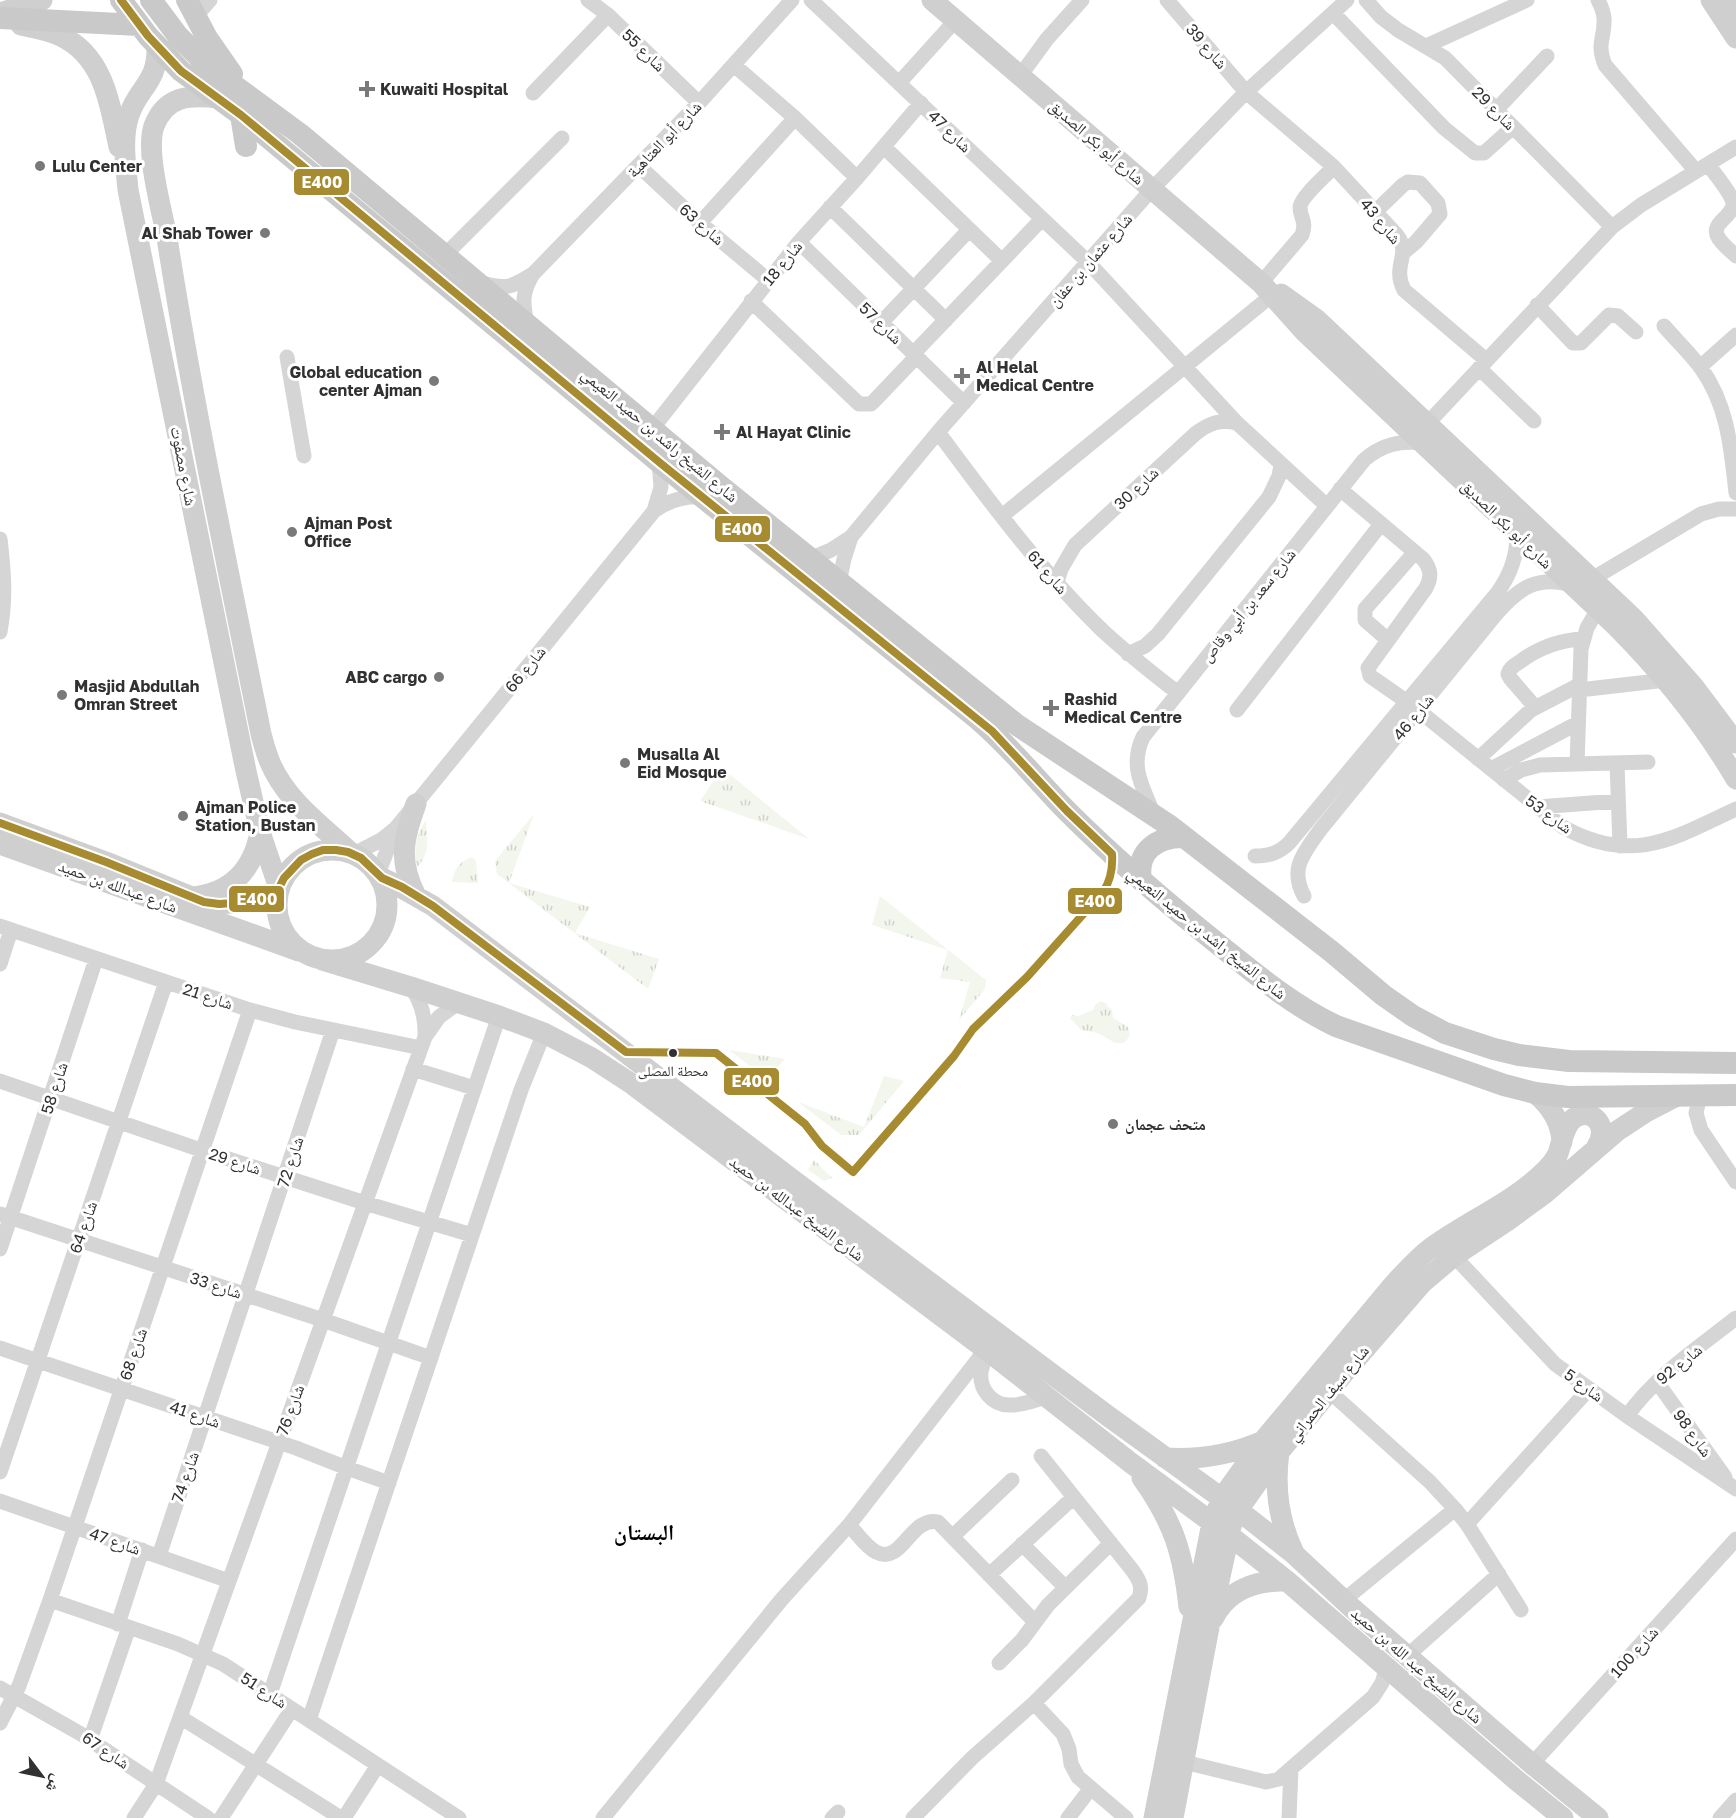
<svg xmlns="http://www.w3.org/2000/svg" width="1736" height="1818" font-family="'Golos Text','Noto Naskh Arabic',sans-serif">
	<style>
		.grass { fill: url(#grass-tufts) }
		.lines { fill: none; stroke-linecap: round; stroke-linejoin: round }
		.street { stroke: #d5d5d5; stroke-width: 15 }
		.secondary { stroke: #cfcfcf; stroke-width: 21 }
		.primary { stroke: #c9c9c9; stroke-width: 22 }
		.bus-1-casing { stroke: #fff; stroke-width: 12 }
		.bus-1 { stroke: #a78b30; stroke-width: 8 }
		.poi-dot { fill: #797979; stroke: #fff; stroke-width: 2 }
		.bus-dot { fill: #313131; stroke: #fff; stroke-width: 2 }
		.labels { text-anchor: middle; stroke-width: 6; stroke-linejoin: round; paint-order: stroke }
		.bus-label { font-size: 14px; fill: #313131; stroke: #fff }
		.street-label { font-size: 16px; fill: #313131; stroke: #fff }
		.poi-label { font-size: 16px; font-weight: bold; fill: #313131; stroke: #fff; text-anchor: start }
		.district-label { font-size: 22px; font-weight: bold; fill: #000; stroke: #fff }
		.line-badge { stroke: #fff; stroke-width: 2 }
		.badge-label { font-size: 16px; text-anchor: middle; font-weight: bold; fill: #fff }
	</style>
	<defs>
		<pattern id="grass-tufts" width="24" height="20" patternUnits="userSpaceOnUse" patternTransform="scale(1.5)"><rect width="24" height="20" fill="#f2f6ed"/><path d="M3 7l-1-3M5 7V3M7 7l1-3M15 17l-1-3M17 17v-4M19 17l1-3" fill="none" stroke="#d0d3cc"/></pattern>
	</defs>
	<rect width="100%" height="100%" fill="#fff"/>
	<path class="grass" d="M 722,768 L 809,839 L 700,801 Z
		M 534,814 L 509,883 L 590,907 L 575,933 L 659,959 L 648,989 L 497,874 L 495,861 Z
		M 426,820 C 427,841 431,850 417,868 C 413,850 416,835 426,820 Z
		M 472,857 L 476,861 L 478,883 L 452,882 C 454,869 460,861 472,857 Z
		M 880,896 L 986,980 L 985,989 L 959,1020 L 970,982 L 940,978 L 948,950 L 872,925 Z
		M 1101,1001 L 1107,1004 L 1107,1006 L 1112,1010 L 1113,1018 L 1128,1027 L 1130,1035 L 1126,1041 L 1122,1043 L 1115,1043 L 1098,1033 L 1081,1030 L 1070,1018 L 1072,1015 L 1078,1016 L 1093,1010 L 1096,1004 Z
		M 729,1050 L 785,1059 L 767,1079 Z
		M 884,1076 L 904,1081 L 859,1135 L 841,1135 L 798,1102 L 864,1127 Z
		M 814,1160 L 832,1178 L 824,1181 L 808,1170 Z"/>
	<g class="lines">
		<path class="street" d="M 588,0 L 608,15 L 699,103
			M 811,0 L 1088,262 L 1237,423 L 1327,506
			M 1167,0 L 1246,92 L 1334,167 L 1396,234 C 1413,254 1391,265 1404,290 L 1486,360
			M 1366,0 L 1381,17 L 1398,30 L 1445,58 L 1612,227
			M 1598,0 C 1601,6 1604,12 1604,19 C 1605,39 1596,42 1605,65 L 1696,171
			M 1333,13 L 1444,128 L 1475,153 L 1484,153 L 1513,127
			M 195,17 L 210,0
			M 1426,46 L 1527,0
			M 734,65 L 795,118 L 857,178
			M 1020,76 L 1047,39 L 1082,0
			M 899,83 L 955,21
			M 533,93 L 608,15
			M 1496,110 L 1547,56
			M 884,147 L 1002,261
			M 1708,164 C 1714,173 1732,194 1733,203 C 1734,216 1712,222 1717,235 C 1720,243 1730,250 1736,256
			M 639,166 L 700,223 L 768,280
			M 830,207 L 946,320
			M 1375,212 L 1403,185 L 1408,182 L 1420,183 L 1438,203 L 1440,214 L 1416,242 L 1404,252
			M 700,223 L 795,118
			M 799,242 L 964,403
			M 444,256 L 562,138
			M 482,283 C 507,290 512,287 533,274 L 699,103 L 792,0
			M 1261,283 L 1302,235 C 1307,220 1300,219 1300,207 C 1301,197 1326,175 1334,167
			M 751,301 L 859,404 L 871,404 L 875,400 L 916,357
			M 1537,305 L 1573,343 L 1581,343 L 1609,315 L 1618,316 L 1636,332
			M 881,323 L 969,230
			M 527,325 C 523,303 521,294 533,274
			M 1664,326 C 1676,340 1690,353 1701,368 C 1728,406 1731,448 1736,493
			M 913,354 L 1042,219
			M 287,357 L 304,456
			M 1700,367 L 1736,335
			M 1479,368 L 1534,421
			M 1427,424 L 1612,227 L 1641,205 L 1736,147
			M 652,429 L 799,242 L 857,178 L 921,103
			M 938,432 C 989,501 1041,571 1103,631 C 1127,653 1152,673 1178,693
			M 1340,489 L 1423,559 C 1431,569 1432,577 1426,588 L 1368,668 L 1370,676 L 1406,701
			M 654,511 L 661,487 L 659,462
			M 1002,516 L 1271,296
			M 0,539 C 4,572 6,599 0,632
			M 810,559 L 831,550 L 851,537 L 938,432 L 1152,189 L 1246,92 L 1347,0
			M 1592,579 L 1701,514 L 1719,509 L 1736,509
			M 1057,582 L 1061,569 L 1075,545 L 1195,434 C 1209,423 1220,419 1237,423
			M 839,583 L 844,559 L 851,537
			M 1388,640 L 1365,620 L 1365,609 L 1415,552
			M 1128,654 L 1145,646 L 1158,634 L 1269,497 L 1279,476 L 1281,465
			M 1579,690 L 1666,680
			M 1535,707 L 1510,678 L 1508,674 C 1510,667 1515,665 1521,661 C 1540,647 1560,640 1583,639
			M 1237,710 L 1381,524
			M 1418,710 L 1563,827 C 1631,865 1673,839 1736,809
			M 1478,759 L 1531,710 L 1579,685
			M 1617,763 L 1620,846
			M 1577,764 L 1581,649 L 1587,628 L 1598,609
			M 1491,769 L 1578,723
			M 1504,780 L 1521,770 L 1540,765 L 1648,762
			M 1537,807 L 1618,801
			M 1154,815 C 1143,787 1129,767 1143,737 L 1364,460 C 1381,445 1399,440 1422,443
			M 354,854 L 381,840 L 396,828 L 654,511 C 669,500 684,496 702,497
			M 1255,856 C 1269,856 1279,853 1289,843 L 1498,592 C 1511,573 1517,556 1517,533
			M 378,874 L 395,830
			M 1304,896 C 1289,868 1304,853 1320,830 L 1497,613 C 1519,588 1537,575 1572,585
			M 0,926 L 250,1010 L 295,1022 L 421,1048
			M 0,964 L 11,930
			M 411,987 C 422,1003 426,1018 425,1037
			M 413,1069 L 474,1088
			M 0,1081 L 201,1150 L 365,1203 L 472,1235
			M 1700,1095 L 1696,1113 L 1701,1130 L 1736,1182
			M 0,1214 L 323,1320 L 431,1358
			M 0,1249 L 96,959
			M 1454,1256 L 1555,1364 L 1627,1416 L 1736,1489
			M 0,1348 L 296,1448 L 347,1468 L 389,1483
			M 987,1353 C 985,1359 982,1366 981,1372 C 979,1389 992,1405 1009,1405 C 1021,1406 1035,1400 1047,1397
			M 1657,1382 L 1725,1477
			M 1329,1391 L 1430,1482 L 1455,1509 L 1467,1524 L 1521,1610
			M 1627,1416 C 1655,1376 1698,1348 1736,1318
			M 0,1472 L 166,982
			M 0,1501 L 229,1581
			M 1467,1524 L 1589,1389
			M 849,1525 C 857,1533 865,1546 876,1552 C 902,1566 910,1516 938,1522 L 1035,1622
			M 953,1536 L 1012,1480
			M 1022,1544 L 1065,1587
			M 159,1556 L 333,1030
			M 989,1575 L 1074,1497
			M 50,1600 L 178,1644 L 223,1664 L 459,1818
			M 1344,1600 L 1455,1509
			M 118,1624 L 142,1550
			M 1407,1656 L 1499,1574
			M 999,1663 L 1022,1640 L 1048,1605 L 1111,1543
			M 0,1688 L 81,1734 L 208,1818
			M 270,1694 L 499,1016
			M 1034,1703 L 1063,1734 L 1069,1749 L 1071,1764 L 1078,1777 L 1126,1818
			M 180,1717 L 341,1818
			M 309,1720 L 521,1090 L 544,1033
			M 0,1723 L 19,1686 L 50,1600 L 250,1010
			M 90,1740 L 129,1627
			M 1184,1762 L 1266,1782 L 1279,1779 L 1373,1697 L 1382,1683 L 1387,1667
			M 1532,1764 L 1736,1539
			M 134,1818 L 156,1784 L 425,1037 L 439,1017 L 458,1003
			M 221,1818 L 292,1709
			M 344,1818 L 378,1765
			M 603,1818 L 782,1599 L 849,1525 L 986,1349
			M 832,1818 L 838,1812
			M 913,1818 L 972,1758 L 1034,1703 L 1139,1598 C 1143,1586 1139,1580 1133,1571 L 1041,1456
			M 1068,1818 L 1091,1788
			M 1289,1818 L 1291,1769
			M 1720,1818 L 1736,1800"/>
		<path class="secondary" d="M 932,0 L 1261,283 L 1304,331 L 1614,624 C 1661,671 1702,721 1736,779
			M 1711,0 L 1736,38
			M 1730,0 L 1736,9
			M 0,13 L 42,0
			M 21,25 C 35,28 49,30 61,36 C 105,57 110,106 119,147
			M 157,46 C 158,83 139,86 129,115 C 121,139 126,166 128,190 L 246,771 L 260,832 L 279,888
			M 218,98 C 190,95 166,95 154,126 C 145,152 162,210 167,238 C 193,404 228,569 261,734 C 263,742 266,752 269,760 C 285,800 321,825 351,853
			M 1281,294 L 1316,319 L 1634,619 L 1694,687 L 1736,743
			M 0,823 L 106,862 L 204,902 C 231,906 253,902 278,890
			M 0,844 L 299,951
			M277 905a55 55 0 1 1 110 0a55 55 0 1 1-110 0Z
			M 380,877 L 398,886 L 433,906 L 793,1180 L 1108,1416 L 1238,1510 L 1294,1554 L 1352,1608 L 1532,1764 L 1598,1818
			M 416,896 C 398,861 403,839 416,804
			M 193,897 C 232,893 253,869 260,833
			M 322,960 L 411,987 L 499,1016 L 544,1033 L 592,1058 L 632,1084 L 988,1351 L 1131,1463 L 1229,1535 L 1287,1581 L 1515,1779 L 1563,1818
			M 1535,1093 C 1551,1106 1561,1121 1562,1142
			M 1279,1452 C 1274,1488 1278,1520 1294,1553
			M 1165,1458 C 1200,1460 1231,1455 1263,1441
			M 1142,1478 C 1174,1523 1183,1553 1189,1607
			M 1213,1619 C 1227,1590 1256,1580 1287,1581
			M 1154,1818 L 1212,1523 L 1222,1498 L 1263,1441 L 1394,1284 C 1405,1272 1415,1261 1427,1251 C 1465,1222 1512,1204 1546,1170 C 1550,1166 1554,1161 1557,1156 C 1562,1144 1563,1126 1574,1118 C 1592,1106 1611,1127 1596,1148
			M 1173,1818 L 1209,1627 L 1231,1526 L 1238,1510 L 1279,1452 L 1343,1374 L 1422,1283 L 1454,1256 L 1507,1221 L 1544,1194 L 1617,1131 L 1646,1112 L 1677,1096"/>
		<path class="primary" d="M 121,0 L 148,36 L 181,71 L 241,115 L 659,462 L 979,720 C 1012,748 1038,782 1068,812 C 1117,861 1169,905 1223,948 C 1259,977 1294,1006 1336,1026 L 1504,1085 L 1535,1093 L 1568,1097 L 1736,1095
			M 151,0 L 178,36 L 200,58 L 224,78 L 300,134 L 720,486 L 1017,725 L 1170,826 L 1332,952 L 1383,995 L 1413,1016 L 1445,1033 L 1494,1049 L 1519,1055 L 1569,1061 L 1736,1063
			M 187,0 L 207,38 L 232,74
			M 0,18 L 139,25
			M 241,115 L 246,146
			M 1141,880 C 1136,851 1157,837 1183,837"/>
		<defs>
			<path id="bus-1" d="M 0,823 L 106,862 L 204,902 L 219,904 L 250,902 L 278,890 L 284,878 L 301,860 L 312,854 L 323,850 L 336,850 L 348,852 L 361,858 L 382,878 L 402,887 L 433,906 L 626,1052 L 716,1053 L 805,1124 L 822,1146 L 853,1172 L 954,1056 L 973,1029 L 1027,977 L 1103,892 C 1111,880 1113,868 1112,854 L 1067,811 L 992,731 L 659,462 L 241,115 L 181,71 L 148,36 L 121,0"/>
		</defs>
		<use href="#bus-1" class="bus-1-casing"/>
		<use href="#bus-1" class="bus-1"/>
	</g>
	<g class="poi-dot">
		<path d="M364 80h6v6h6v6h-6v6h-6v-6h-6v-6h6z"/>
		<circle cx="40" cy="166" r="6"/>
		<circle cx="265" cy="233" r="6"/>
		<path d="M959 367h6v6h6v6h-6v6h-6v-6h-6v-6h6z"/>
		<circle cx="434" cy="381" r="6"/>
		<path d="M719 423h6v6h6v6h-6v6h-6v-6h-6v-6h6z"/>
		<circle cx="292" cy="532" r="6"/>
		<circle cx="439" cy="677" r="6"/>
		<circle cx="62" cy="695" r="6"/>
		<path d="M1048 699h6v6h6v6h-6v6h-6v-6h-6v-6h6z"/>
		<circle cx="625" cy="763" r="6"/>
		<circle cx="183" cy="816" r="6"/>
		<circle cx="1113" cy="1124" r="6"/>
	</g>
	<circle class="bus-dot" cx="673" cy="1053" r="5"/>
	<g class="labels">
		<g class="bus-label">
			<text x="673" y="1076">محطة المصلى</text>
		</g>
		<g class="street-label">
			<text transform="translate(1207 46) rotate(49)" y="6">شارع 39</text>
			<text transform="translate(644 50) rotate(44)" y="6">شارع 55</text>
			<text transform="translate(1494 108) rotate(45)" y="6">شارع 29</text>
			<text transform="translate(950 131) rotate(44)" y="6">شارع 47</text>
			<text transform="translate(664 139) rotate(-46)" y="6">شارع أبو العتاهية</text>
			<text transform="translate(1097 142) rotate(41)" y="6">شارع أبو بكر الصديق</text>
			<text transform="translate(1381 221) rotate(50)" y="6">شارع 43</text>
			<text transform="translate(702 224) rotate(41)" y="6">شارع 63</text>
			<text transform="translate(1090 260) rotate(-49)" y="6">شارع عثمان بن عفان</text>
			<text transform="translate(782 263) rotate(-51)" y="6">شارع 18</text>
			<text transform="translate(881 323) rotate(44)" y="6">شارع 57</text>
			<text transform="translate(660 435) rotate(40)" y="6">شارع الشيخ راشد بن حميد النعيمي</text>
			<text transform="translate(184 466) rotate(79)" y="6">شارع مصفوت</text>
			<text transform="translate(1136 488) rotate(-43)" y="6">شارع 30</text>
			<text transform="translate(1507 524) rotate(44)" y="6">شارع أبو بكر الصديق</text>
			<text transform="translate(1048 572) rotate(49)" y="6">شارع 61</text>
			<text transform="translate(1248 605) rotate(-51)" y="6">شارع سعد بن أبي وقاص</text>
			<text transform="translate(525 669) rotate(-51)" y="6">شارع 66</text>
			<text transform="translate(1413 717) rotate(-51)" y="6">شارع 46</text>
			<text transform="translate(1549 814) rotate(36)" y="6">شارع 53</text>
			<text transform="translate(118 886) rotate(20)" y="6">شارع عبدالله بن حميد</text>
			<text transform="translate(1207 933) rotate(39)" y="6">شارع الشيخ راشد بن حميد النعيمي</text>
			<text transform="translate(208 996) rotate(18)" y="6">شارع 21</text>
			<text transform="translate(54 1088) rotate(-72)" y="6">شارع 58</text>
			<text transform="translate(235 1161) rotate(18)" y="6">شارع 29</text>
			<text transform="translate(290 1162) rotate(-72)" y="6">شارع 72</text>
			<text transform="translate(797 1208) rotate(37)" y="6">شارع الشيخ عبدالله بن حميد</text>
			<text transform="translate(83 1227) rotate(-71)" y="6">شارع 64</text>
			<text transform="translate(216 1285) rotate(18)" y="6">شارع 33</text>
			<text transform="translate(133 1354) rotate(-71)" y="6">شارع 68</text>
			<text transform="translate(1679 1364) rotate(-39)" y="6">شارع 92</text>
			<text transform="translate(1584 1385) rotate(36)" y="6">شارع 5</text>
			<text transform="translate(1328 1393) rotate(-51)" y="6">شارع سيف الحمراني</text>
			<text transform="translate(290 1410) rotate(-70)" y="6">شارع 76</text>
			<text transform="translate(195 1414) rotate(19)" y="6">شارع 41</text>
			<text transform="translate(1693 1433) rotate(54)" y="6">شارع 98</text>
			<text transform="translate(185 1477) rotate(-71)" y="6">شارع 74</text>
			<text transform="translate(115 1541) rotate(19)" y="6">شارع 47</text>
			<text transform="translate(1634 1652) rotate(-48)" y="6">شارع 100</text>
			<text transform="translate(1417 1665) rotate(41)" y="6">شارع الشيخ عبد الله بن حميد</text>
			<text transform="translate(264 1690) rotate(33)" y="6">شارع 51</text>
			<text transform="translate(106 1750) rotate(34)" y="6">شارع 67</text>
		</g>
		<g class="poi-label">
			<text x="380" y="95">Kuwaiti Hospital</text>
			<text x="52" y="172">Lulu Center</text>
			<text x="253" y="239" text-anchor="end">Al Shab Tower</text>
			<text x="976" y="373">Al Helal<tspan x="976" dy="18">Medical Centre</tspan></text>
			<text x="422" y="378" text-anchor="end">Global education<tspan x="422" dy="18">center Ajman</tspan></text>
			<text x="736" y="438">Al Hayat Clinic</text>
			<text x="304" y="529">Ajman Post<tspan x="304" dy="18">Office</tspan></text>
			<text x="427" y="683" text-anchor="end">ABC cargo</text>
			<text x="74" y="692">Masjid Abdullah<tspan x="74" dy="18">Omran Street</tspan></text>
			<text x="1064" y="705">Rashid<tspan x="1064" dy="18">Medical Centre</tspan></text>
			<text x="637" y="760">Musalla Al<tspan x="637" dy="18">Eid Mosque</tspan></text>
			<text x="195" y="813">Ajman Police<tspan x="195" dy="18">Station, Bustan</tspan></text>
			<text x="1125" y="1130">متحف عجمان</text>
		</g>
		<g class="district-label">
			<text x="644" y="1540">البستان</text>
		</g>
	</g>
	<g class="line-badge">
		<rect x="293" y="168" width="57" height="28" rx="6" fill="#a78b30"/>
		<rect x="714" y="515" width="57" height="28" rx="6" fill="#a78b30"/>
		<rect x="228" y="885" width="57" height="28" rx="6" fill="#a78b30"/>
		<rect x="1067" y="887" width="56" height="28" rx="6" fill="#a78b30"/>
		<rect x="723" y="1067" width="57" height="29" rx="6" fill="#a78b30"/>
	</g>
	<g class="badge-label">
		<text x="322" y="188">E400</text>
		<text x="742" y="535">E400</text>
		<text x="257" y="905">E400</text>
		<text x="1095" y="907">E400</text>
		<text x="752" y="1087">E400</text>
	</g>
	<g transform="translate(42 1776) rotate(122)" stroke="#ffffff" stroke-width="4.5" paint-order="stroke">
	<path d="M0-4.5L10 22L0 15L-10 22Z" fill="#313131"/>
	<text y="-9" font-size="16" font-weight="bold" text-anchor="middle" fill="#313131">ش</text>
	</g>
</svg>
